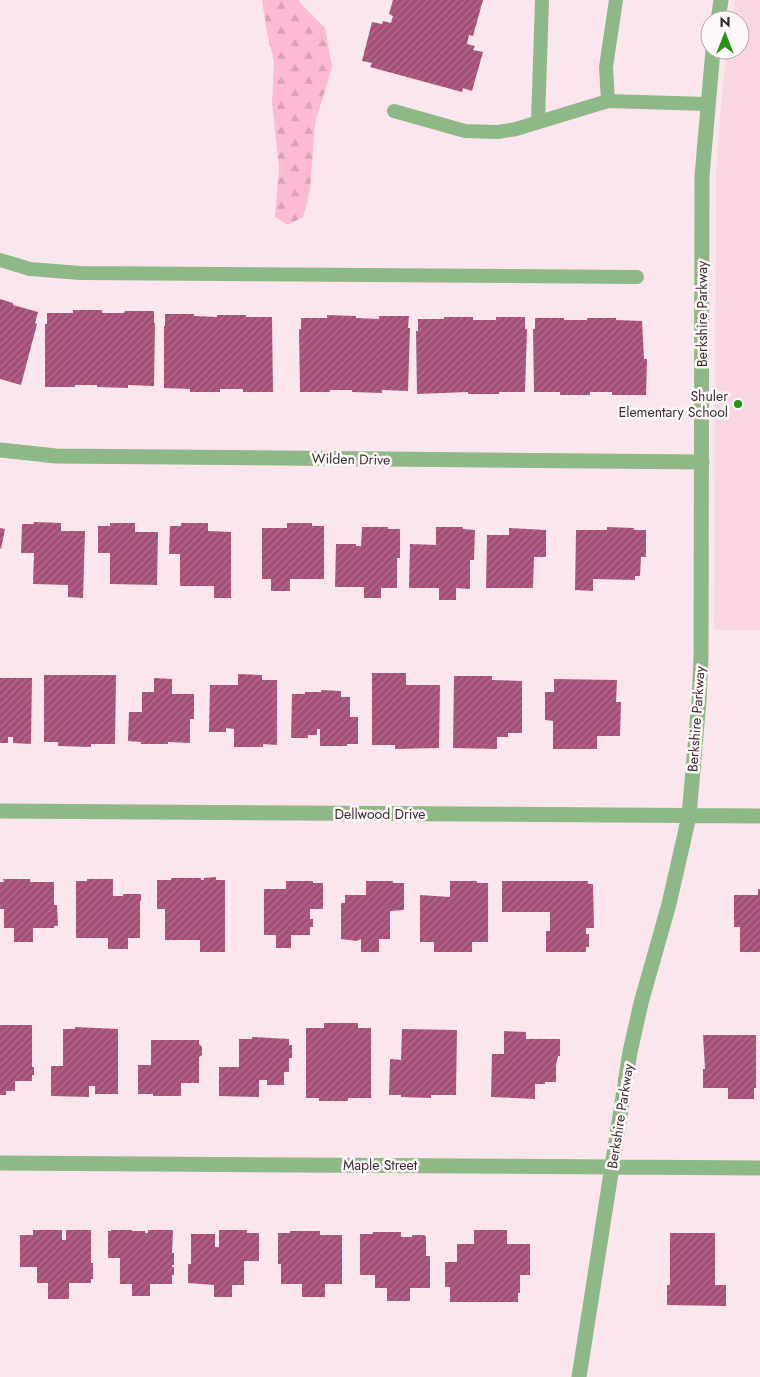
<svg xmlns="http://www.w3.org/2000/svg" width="760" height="1377" font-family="Jost,sans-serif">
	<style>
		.built { fill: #f9d6e3 }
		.forest { fill: url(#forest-firs) }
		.building { fill: url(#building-hatch) }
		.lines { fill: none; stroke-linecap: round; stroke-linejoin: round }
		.lane { stroke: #8eb887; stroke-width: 14 }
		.street { stroke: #8eb887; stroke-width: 15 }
		.poi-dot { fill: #289218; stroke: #fef8fa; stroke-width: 2 }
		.labels { text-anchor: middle; stroke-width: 5; stroke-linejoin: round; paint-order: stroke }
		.street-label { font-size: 14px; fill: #392f32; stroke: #fef8fa }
		.poi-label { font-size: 14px; fill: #392f32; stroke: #fef8fa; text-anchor: end }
	</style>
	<defs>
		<pattern id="forest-firs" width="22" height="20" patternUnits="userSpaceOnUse" patternTransform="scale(1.25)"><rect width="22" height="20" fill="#febad5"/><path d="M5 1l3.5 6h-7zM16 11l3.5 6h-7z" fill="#daa0b7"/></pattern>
		<pattern id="building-hatch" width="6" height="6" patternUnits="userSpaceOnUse" patternTransform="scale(1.25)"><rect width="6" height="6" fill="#a54f76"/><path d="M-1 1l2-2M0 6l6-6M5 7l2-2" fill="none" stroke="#ae718d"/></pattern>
	</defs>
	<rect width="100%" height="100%" fill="#fce6ee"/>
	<path class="built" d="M 735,0 L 760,0 L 760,630 L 714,630 L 716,177 L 720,116 L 727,50 L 740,50 L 740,20 L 732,20 Z"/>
	<path class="forest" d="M 262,0 L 299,0 L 302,5 L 325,28 L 332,67 L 315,123 L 310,190 L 303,217 L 288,225 L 275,217 L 279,167 L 272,102 L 274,61 L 267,33 Z"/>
	<path class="building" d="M 393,0 L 483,0 L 473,36 L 469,35 L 467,44 L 475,46 L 473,50 L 483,52 L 472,91 L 463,88 L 462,92 L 370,67 L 372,63 L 362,61 L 372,22 L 382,24 L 383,21 L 391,23 L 393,16 L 389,14 Z
		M 0,299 L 13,303 L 13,305 L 38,312 L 35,323 L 37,324 L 21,385 L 0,379 Z
		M 73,310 L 102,310 L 102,313 L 124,313 L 125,311 L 154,311 L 154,323 L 155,323 L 154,386 L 128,385 L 128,388 L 97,387 L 97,385 L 75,385 L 75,387 L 45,387 L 45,324 L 47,324 L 47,313 L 73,313 Z
		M 165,314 L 194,314 L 194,316 L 217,317 L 217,315 L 246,315 L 246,317 L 272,317 L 273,392 L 243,392 L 243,389 L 220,389 L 220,392 L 190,392 L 190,389 L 164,388 L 164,326 L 165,326 Z
		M 327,315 L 356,316 L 356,318 L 379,319 L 379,316 L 409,316 L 408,328 L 410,328 L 408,391 L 382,390 L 382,393 L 352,392 L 352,390 L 330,390 L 330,392 L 300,392 L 299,329 L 301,329 L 301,318 L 327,318 Z
		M 444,317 L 473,317 L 473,320 L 496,320 L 496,317 L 525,317 L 525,329 L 527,329 L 525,392 L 499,392 L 499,394 L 468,394 L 468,392 L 417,394 L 416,331 L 418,331 L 418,319 L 444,319 Z
		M 535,318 L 564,318 L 564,320 L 587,320 L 587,318 L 616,318 L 616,320 L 642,321 L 644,359 L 647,359 L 646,395 L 612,395 L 612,392 L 590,392 L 590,395 L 560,395 L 560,392 L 534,392 L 533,329 L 535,329 Z
		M 34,522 L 61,523 L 61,531 L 85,531 L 83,598 L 68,597 L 68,585 L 33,584 L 34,553 L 21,553 L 22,524 L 34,524 Z
		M 110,523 L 135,523 L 135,532 L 158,532 L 157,585 L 110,584 L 110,553 L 98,553 L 98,526 L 110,526 Z
		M 181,523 L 208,523 L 208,531 L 231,532 L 231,598 L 214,598 L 214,586 L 180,586 L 180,554 L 169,554 L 170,526 L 181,526 Z
		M 287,523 L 312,523 L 312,526 L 324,526 L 324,579 L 290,579 L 290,591 L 271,591 L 271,579 L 262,579 L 262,528 L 287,528 Z
		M 362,527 L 388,527 L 388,529 L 400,529 L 400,558 L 397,558 L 397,588 L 381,588 L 381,598 L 364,598 L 364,587 L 335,587 L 336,544 L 356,544 L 356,546 L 361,546 Z
		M 436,527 L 463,527 L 463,529 L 475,530 L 474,560 L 470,560 L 470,589 L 456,588 L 456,600 L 439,600 L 439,588 L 409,588 L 410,544 L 436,545 Z
		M 607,527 L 634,528 L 634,530 L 646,530 L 646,557 L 641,557 L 640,576 L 635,576 L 635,580 L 593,579 L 593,591 L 575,590 L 576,530 L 607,530 Z
		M 0,528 L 5,529 L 1,549 L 0,548 Z
		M 509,528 L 546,530 L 546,557 L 534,557 L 533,588 L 486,588 L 487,535 L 509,535 Z
		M 372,673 L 406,673 L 406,685 L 440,685 L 439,748 L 395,749 L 395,745 L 372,745 Z
		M 238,674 L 262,675 L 262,680 L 277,680 L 277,745 L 263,744 L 263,747 L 234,747 L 234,729 L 226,728 L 226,732 L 209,732 L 210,685 L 238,685 Z
		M 44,675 L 116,675 L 115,744 L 91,744 L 91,747 L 58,746 L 58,742 L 44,742 Z
		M 454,676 L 492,676 L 492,680 L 522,681 L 522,733 L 508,733 L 508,737 L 497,737 L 497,749 L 453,748 Z
		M 0,678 L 32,678 L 31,744 L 13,743 L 13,737 L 8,737 L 8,743 L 0,743 Z
		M 154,678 L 172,679 L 172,694 L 194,694 L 194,719 L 190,719 L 190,743 L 168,742 L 168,744 L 141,744 L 141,742 L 128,741 L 129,712 L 142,712 L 142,692 L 154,692 Z
		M 554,679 L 617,680 L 616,702 L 621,702 L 620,736 L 597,736 L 597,749 L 553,749 L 553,721 L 545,720 L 545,692 L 554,692 Z
		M 321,690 L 341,691 L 341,697 L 350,697 L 350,717 L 358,717 L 358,744 L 347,744 L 347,746 L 320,746 L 320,729 L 317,729 L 317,735 L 308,735 L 308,738 L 291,738 L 292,694 L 305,694 L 305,692 L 321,692 Z
		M 216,877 L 216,880 L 225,880 L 225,952 L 200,952 L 200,940 L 165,940 L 165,909 L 157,909 L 157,880 L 171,880 L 171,878 L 201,878 L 201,880 L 204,880 L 204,878 Z
		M 3,879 L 30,879 L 30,882 L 54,882 L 54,905 L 57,905 L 58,926 L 54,926 L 54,928 L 33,928 L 33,942 L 14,942 L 14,928 L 4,928 L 4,909 L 0,909 L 0,882 L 4,882 Z
		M 87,879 L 113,879 L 113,896 L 123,896 L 123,894 L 141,894 L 141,901 L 140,901 L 140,938 L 128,938 L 128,949 L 108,949 L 108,938 L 76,938 L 76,881 L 87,881 Z
		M 286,881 L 313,881 L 313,883 L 323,883 L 323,909 L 310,909 L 310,919 L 313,919 L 313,927 L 310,927 L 310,935 L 291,935 L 291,948 L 276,948 L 276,935 L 264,935 L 264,889 L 286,889 Z
		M 366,881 L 393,881 L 393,883 L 404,883 L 404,910 L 390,911 L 390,939 L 379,939 L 379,952 L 361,952 L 361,939 L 357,941 L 341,939 L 341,903 L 345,903 L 345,895 L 366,895 Z
		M 450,881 L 477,881 L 477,883 L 488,883 L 488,942 L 472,942 L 472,952 L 434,952 L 434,942 L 420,942 L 420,895 L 450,897 Z
		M 502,881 L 588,881 L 588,884 L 593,884 L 594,928 L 586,928 L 586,934 L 589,934 L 589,947 L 586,947 L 586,952 L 546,952 L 546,931 L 550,931 L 550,912 L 502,912 Z
		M 758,889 L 760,889 L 760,952 L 740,952 L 740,927 L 734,927 L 734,895 L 758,895 Z
		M 324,1023 L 358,1023 L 358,1028 L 371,1028 L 371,1098 L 348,1098 L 348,1101 L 319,1101 L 319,1098 L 306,1098 L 306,1028 L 324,1028 Z
		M 0,1025 L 32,1025 L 32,1067 L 34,1067 L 34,1075 L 32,1075 L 32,1081 L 15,1081 L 15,1091 L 6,1091 L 6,1095 L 0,1095 Z
		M 75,1027 L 118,1029 L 118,1094 L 95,1094 L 95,1086 L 89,1086 L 89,1097 L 51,1096 L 51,1066 L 63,1066 L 63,1029 L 75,1029 Z
		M 402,1029 L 457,1030 L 456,1095 L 431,1095 L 431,1098 L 401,1097 L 401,1095 L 389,1095 L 390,1059 L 401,1060 Z
		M 504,1031 L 526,1032 L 526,1039 L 560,1039 L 560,1056 L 558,1056 L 556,1065 L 556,1082 L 545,1082 L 545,1084 L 535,1084 L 535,1099 L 491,1097 L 492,1054 L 504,1054 Z
		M 703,1035 L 756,1035 L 756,1088 L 754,1088 L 754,1099 L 728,1099 L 728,1088 L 703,1088 L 703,1069 L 705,1069 Z
		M 252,1037 L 289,1039 L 289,1045 L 292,1045 L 292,1058 L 289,1058 L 289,1072 L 284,1072 L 284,1085 L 267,1085 L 267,1080 L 259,1080 L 259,1097 L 219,1096 L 219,1067 L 239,1067 L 239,1039 L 252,1039 Z
		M 151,1040 L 199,1040 L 199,1044 L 202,1047 L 202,1055 L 199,1057 L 199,1083 L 181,1083 L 181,1096 L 153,1096 L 153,1094 L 138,1094 L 138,1065 L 151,1065 Z
		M 33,1230 L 62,1230 L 62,1240 L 66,1240 L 66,1230 L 91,1230 L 91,1263 L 93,1263 L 93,1279 L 91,1279 L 91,1283 L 69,1283 L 69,1299 L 48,1299 L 48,1283 L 37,1283 L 37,1267 L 20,1267 L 20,1235 L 33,1235 Z
		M 111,1230 L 132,1230 L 132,1231 L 145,1231 L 145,1233 L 148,1233 L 148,1230 L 173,1230 L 172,1253 L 174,1253 L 174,1265 L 172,1265 L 172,1267 L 174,1267 L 174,1275 L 172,1275 L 172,1284 L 150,1284 L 150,1296 L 132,1296 L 132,1284 L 120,1284 L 120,1258 L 108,1258 L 108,1231 L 111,1231 Z
		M 219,1230 L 247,1230 L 247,1233 L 259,1233 L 259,1261 L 244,1261 L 244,1285 L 232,1285 L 232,1297 L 214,1297 L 214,1285 L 188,1283 L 188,1264 L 191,1264 L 191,1234 L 215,1234 L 215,1247 L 219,1247 Z
		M 474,1230 L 507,1230 L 507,1244 L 530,1244 L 530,1275 L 520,1275 L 520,1293 L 518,1293 L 518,1302 L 450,1302 L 450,1287 L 445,1287 L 445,1262 L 457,1262 L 457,1244 L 474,1244 Z
		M 290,1231 L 320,1231 L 320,1235 L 342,1235 L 342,1284 L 325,1284 L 325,1297 L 302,1297 L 302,1284 L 281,1284 L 281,1264 L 278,1264 L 278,1233 L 290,1233 Z
		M 373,1232 L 401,1232 L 401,1237 L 412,1237 L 412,1235 L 424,1235 L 426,1237 L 426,1256 L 430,1256 L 430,1288 L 410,1288 L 410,1301 L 387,1301 L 387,1288 L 375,1288 L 375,1275 L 360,1275 L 360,1234 L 373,1234 Z
		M 670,1233 L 715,1233 L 715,1285 L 726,1285 L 726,1306 L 667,1305 L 667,1285 L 670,1285 Z"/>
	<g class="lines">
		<path class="lane" d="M 616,0 L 606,67 L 608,101 L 707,104
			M 394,111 L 465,131 L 498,132 L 516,129 L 608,101
			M 538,121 L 542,0
			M 0,260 L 30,269 L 80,273 L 637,277"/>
		<path class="street" d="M 718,20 L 721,0
			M 0,450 L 56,456 L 702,462
			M 0,811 L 760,816
			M 0,1163 L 760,1168
			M 579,1377 L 630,1052 L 641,1003 L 669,904 L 689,816 L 699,701 L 701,658 L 702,176 L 713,50"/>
	</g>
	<circle class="poi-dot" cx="738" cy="404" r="5"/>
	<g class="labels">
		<g class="street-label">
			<text transform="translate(702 314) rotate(-90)" y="5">Berkshire Parkway</text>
			<text transform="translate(351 459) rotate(1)" y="5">Wilden Drive</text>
			<text transform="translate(696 719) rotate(-86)" y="5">Berkshire Parkway</text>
			<text x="380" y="819">Dellwood Drive</text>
			<text transform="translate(620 1116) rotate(-81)" y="5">Berkshire Parkway</text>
			<text x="380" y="1170">Maple Street</text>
		</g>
		<g class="poi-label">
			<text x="728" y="401">Shuler<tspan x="728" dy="16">Elementary School</tspan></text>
		</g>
	</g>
	<g transform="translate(725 35)"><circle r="24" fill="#fef8fa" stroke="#afa8aa"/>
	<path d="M0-4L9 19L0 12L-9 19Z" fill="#289218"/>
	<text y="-8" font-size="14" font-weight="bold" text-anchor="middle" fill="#392f32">N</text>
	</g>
</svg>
